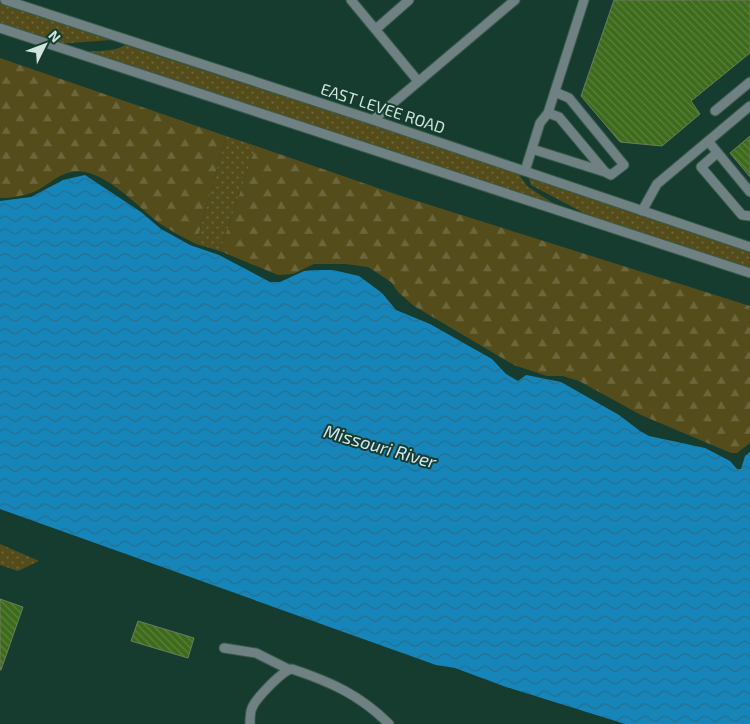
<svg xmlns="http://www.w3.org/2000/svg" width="750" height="724" font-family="'Exo 2',sans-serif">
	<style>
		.grass { fill: url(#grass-dots) }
		.forest { fill: url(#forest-firs) }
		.water { fill: url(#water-waves) }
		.building { fill: url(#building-back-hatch); stroke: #6a7d60 }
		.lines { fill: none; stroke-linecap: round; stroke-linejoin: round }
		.minor-casing { stroke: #385a4e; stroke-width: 11 }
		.minor { stroke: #6f8183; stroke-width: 9 }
		.labels { text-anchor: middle; stroke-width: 4; stroke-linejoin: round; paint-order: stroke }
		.street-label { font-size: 16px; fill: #d1e5dd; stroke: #163c2f }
		.water-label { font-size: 18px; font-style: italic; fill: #d1e7f5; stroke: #163c2f }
	</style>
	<defs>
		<pattern id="grass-dots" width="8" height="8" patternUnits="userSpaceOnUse" patternTransform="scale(1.25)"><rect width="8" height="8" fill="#544d1b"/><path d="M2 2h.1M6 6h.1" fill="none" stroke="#6c663c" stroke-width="1.8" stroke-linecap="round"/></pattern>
		<pattern id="forest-firs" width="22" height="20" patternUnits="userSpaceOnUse" patternTransform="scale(1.25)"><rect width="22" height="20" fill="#544d1b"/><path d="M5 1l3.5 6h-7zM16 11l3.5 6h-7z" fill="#6c663c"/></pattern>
		<pattern id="water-waves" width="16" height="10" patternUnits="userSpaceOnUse" patternTransform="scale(1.25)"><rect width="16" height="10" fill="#1686ba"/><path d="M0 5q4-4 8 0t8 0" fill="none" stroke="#246f90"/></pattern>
		<pattern id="building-back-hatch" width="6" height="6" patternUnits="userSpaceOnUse" patternTransform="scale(1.25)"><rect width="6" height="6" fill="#3e6b1b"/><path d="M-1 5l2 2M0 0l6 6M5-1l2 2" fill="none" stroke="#59803c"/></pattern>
	</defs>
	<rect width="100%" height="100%" fill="#163c2f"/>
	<path class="grass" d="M 0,3 L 109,39 L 111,40 L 56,44 L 0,25 Z
		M 125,45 L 517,172 L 528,187 L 556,205 L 80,52 C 94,50 113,53 125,45 Z
		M 226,136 L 256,146 L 220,251 L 196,244 Z
		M 528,175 L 750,249 L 750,270 L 595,219 L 531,185 Z
		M 0,544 L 39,561 L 18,571 L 0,565 Z"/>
	<path class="forest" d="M 0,58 L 226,136 L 196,244 C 184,238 173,232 162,225 C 139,209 102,165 71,172 C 57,175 47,186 34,192 C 23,196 12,198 0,198 Z
		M 256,146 L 398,195 L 750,306 L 750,443 L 737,453 L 731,453 L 641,415 L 579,381 L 563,376 L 547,376 L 514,365 L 414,306 L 398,292 L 391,282 L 368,267 L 346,264 L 314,264 L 293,274 L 278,275 L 220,251 Z"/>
	<path class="water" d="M 85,175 L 141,212 L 161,229 L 190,245 L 219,255 L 270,282 L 280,282 L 304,271 L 315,270 L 333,270 L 359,276 L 382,293 L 396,310 L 430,324 L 492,359 L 506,374 L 518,381 L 526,375 L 561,382 L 619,415 L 640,431 L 649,436 L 705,448 L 730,461 L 737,469 L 741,469 L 745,456 L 750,452 L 750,724 L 625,724 L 506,687 L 455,668 L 436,665 L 0,509 L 0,201 L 31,197 L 63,180 Z"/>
	<path class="building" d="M 614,0 L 750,0 L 750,53 L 691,101 L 700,114 L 662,146 L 620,142 L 581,96 Z
		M 750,136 L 750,177 L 730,153 Z
		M 0,599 L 23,607 L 1,670 L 0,670 Z
		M 138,621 L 194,638 L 188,658 L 131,641 Z"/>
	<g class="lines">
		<defs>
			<path id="minor" d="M 5,0 L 373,120 L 750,247
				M 351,0 L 418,81
				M 0,28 L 750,273
				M 376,29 L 409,0
				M 715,111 L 750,82
				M 548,113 L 559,117 L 605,172 L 611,175 L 624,165 L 569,98 L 555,92
				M 373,120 L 515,0
				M 708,141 L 750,192
				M 532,149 L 605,172
				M 717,153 L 701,167 L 742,215 L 750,216
				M 525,171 L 540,123 L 548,113 L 584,0
				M 642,211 L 657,184 L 750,106
				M 224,648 L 256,653 L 288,669
				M 250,724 C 250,719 250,712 252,708 C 256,698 283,670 292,669 C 331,682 360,695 389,724"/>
		</defs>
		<use href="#minor" class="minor-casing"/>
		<use href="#minor" class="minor"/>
	</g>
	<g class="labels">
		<g class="street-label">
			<text transform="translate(383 108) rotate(18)" y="6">EAST LEVEE ROAD</text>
		</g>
		<g class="water-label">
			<text transform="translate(380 447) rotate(16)" y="6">Missouri River</text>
		</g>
	</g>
	<g transform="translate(45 45) rotate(48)" stroke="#163c2f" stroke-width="4" paint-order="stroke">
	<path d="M0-4L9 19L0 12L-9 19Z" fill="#d1e5dd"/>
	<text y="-8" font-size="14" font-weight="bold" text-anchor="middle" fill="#d1e5dd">N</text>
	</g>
</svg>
